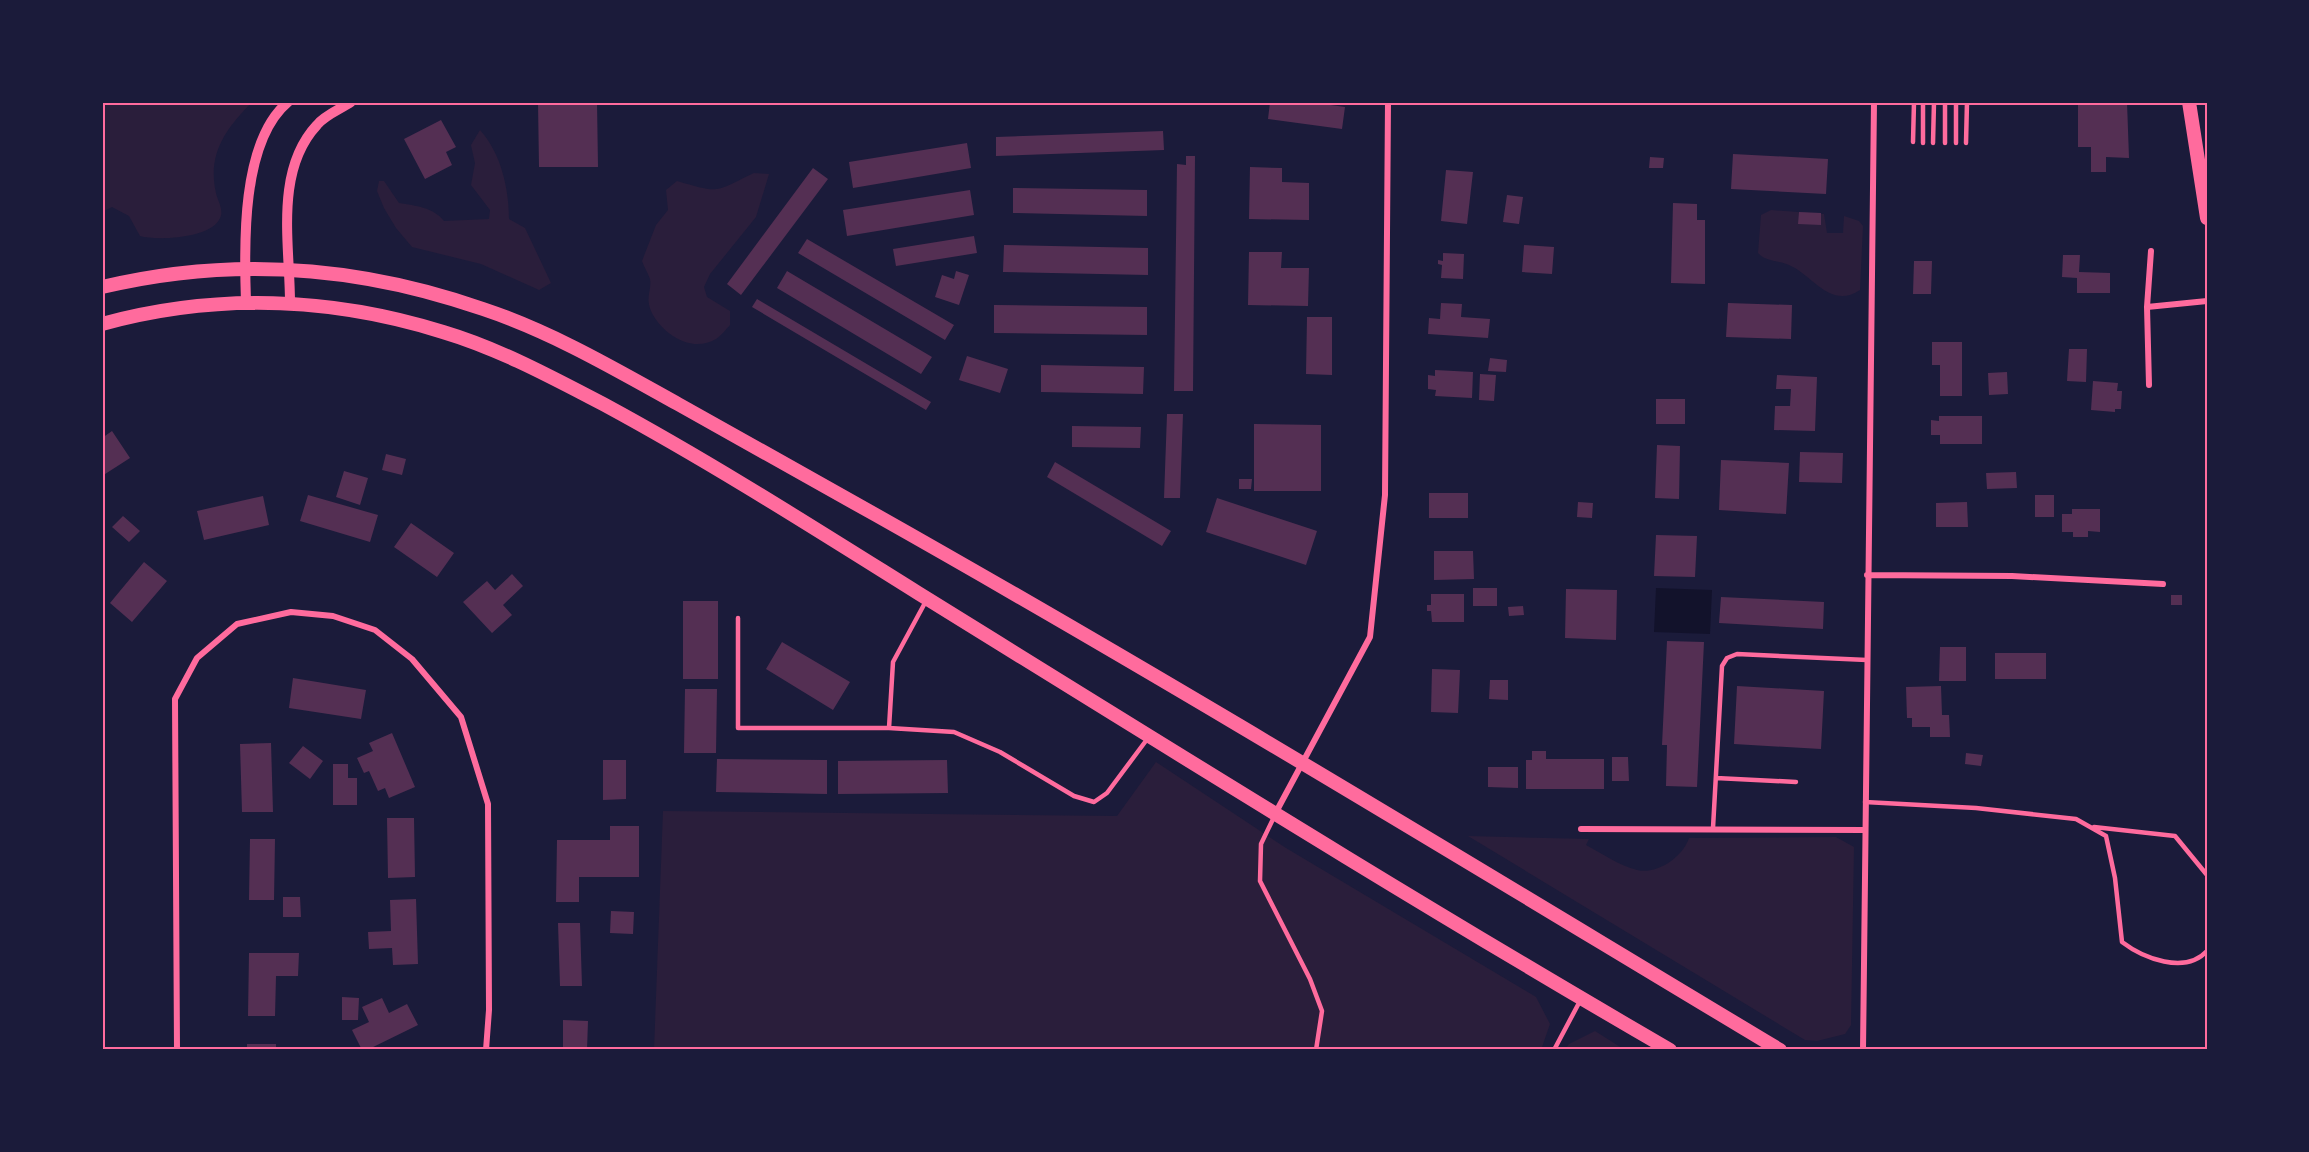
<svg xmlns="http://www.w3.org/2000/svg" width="2309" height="1152" font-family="Jost,sans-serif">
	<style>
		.green { fill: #2a1e3b }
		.water { fill: #12122b }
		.building { fill: #542f53 }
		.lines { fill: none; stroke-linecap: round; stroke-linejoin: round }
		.service { stroke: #ff6b9d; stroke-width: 4.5 }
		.minor { stroke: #ff6b9d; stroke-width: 6 }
		.tertiary { stroke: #ff6b9d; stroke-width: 10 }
		.primary { stroke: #ff6b9d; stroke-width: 14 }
		.neatline { fill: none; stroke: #ff6b9d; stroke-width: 2 }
	</style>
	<rect width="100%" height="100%" fill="#1b1b3a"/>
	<path class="green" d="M 102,102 L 252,102 C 226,129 207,153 216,193 C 218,202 225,211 219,220 C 209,238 158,241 140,236 L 129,216 L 112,207 L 102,212 Z
		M 480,130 C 501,153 509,189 509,219 L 525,228 L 551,283 L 539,290 L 481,264 L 412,247 L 396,228 L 384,208 L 377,191 L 379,181 L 384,181 L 399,203 C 416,206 433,207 444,221 L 489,219 L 490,210 L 471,185 L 475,163 L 471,145 Z
		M 754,173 L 769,174 L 756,217 L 710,274 L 704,287 L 707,297 L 730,311 L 730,325 C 726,329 721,336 716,339 C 691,354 661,333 651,311 C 645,297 652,290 650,279 C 648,273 644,267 642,261 L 656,225 L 668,210 L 666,190 L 677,181 C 721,194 714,192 754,173 Z
		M 1771,210 L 1824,214 L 1827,233 L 1843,233 L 1844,216 L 1859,221 L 1863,226 L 1860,290 C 1830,310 1813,275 1789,265 C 1778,260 1766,262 1758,253 L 1761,215 Z
		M 1156,762 L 1286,848 L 1536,997 L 1550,1024 L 1541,1050 L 654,1050 L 663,811 L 1117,816 Z
		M 1468,836 L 1589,839 L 1586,845 C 1601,853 1620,866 1637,870 C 1657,875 1683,857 1689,838 L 1836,837 L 1854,847 L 1851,1025 L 1845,1034 L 1817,1041 L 1805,1040 Z
		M 1595,1031 L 1625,1050 L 1565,1050 L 1569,1044 Z"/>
	<path class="water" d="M 1656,588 L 1712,590 L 1710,634 L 1654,632 Z"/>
	<path class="building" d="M 538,102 L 597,102 L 598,167 L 539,167 Z
		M 1270,102 L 1309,102 L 1345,107 L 1342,129 L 1268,119 Z
		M 2078,102 L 2127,102 L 2129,158 L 2106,157 L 2106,172 L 2091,172 L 2091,147 L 2078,147 Z
		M 441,120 L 456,147 L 446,152 L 452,165 L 425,179 L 404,139 Z
		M 1163,131 L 1164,150 L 996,156 L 996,137 Z
		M 967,143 L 971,168 L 853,188 L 849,162 Z
		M 1733,154 L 1828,159 L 1826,194 L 1731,189 Z
		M 1186,156 L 1195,156 L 1193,391 L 1174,391 L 1177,164 L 1186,165 Z
		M 1650,157 L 1664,158 L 1663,168 L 1649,168 Z
		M 1250,167 L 1282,168 L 1282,182 L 1309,183 L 1309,220 L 1249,219 Z
		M 813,168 L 828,179 L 741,295 L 727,284 Z
		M 1446,170 L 1473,172 L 1467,224 L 1441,221 Z
		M 1013,188 L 1147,190 L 1147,216 L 1013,213 Z
		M 970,190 L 974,215 L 847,236 L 843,210 Z
		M 1507,195 L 1523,197 L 1519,224 L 1503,222 Z
		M 1673,203 L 1697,204 L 1697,220 L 1705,220 L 1705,284 L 1671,283 Z
		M 1799,212 L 1821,213 L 1821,225 L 1798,224 Z
		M 974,236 L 977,253 L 896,266 L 893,249 Z
		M 807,239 L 954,325 L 945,340 L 798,253 Z
		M 1004,245 L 1148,248 L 1148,275 L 1003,272 Z
		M 1524,245 L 1554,247 L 1552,274 L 1522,272 Z
		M 1249,252 L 1282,252 L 1281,268 L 1309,268 L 1308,306 L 1248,305 Z
		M 1443,253 L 1464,254 L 1463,279 L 1441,278 L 1442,265 L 1438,264 L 1438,260 L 1443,261 Z
		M 2063,255 L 2080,255 L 2079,272 L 2110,273 L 2110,293 L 2077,293 L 2077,278 L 2062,277 Z
		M 1914,261 L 1932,261 L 1931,294 L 1913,294 Z
		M 787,271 L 932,357 L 921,374 L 777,288 Z
		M 956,271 L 969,275 L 959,305 L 935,297 L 942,275 L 954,279 Z
		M 757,299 L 931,402 L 926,410 L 752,307 Z
		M 1441,303 L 1462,304 L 1461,317 L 1490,319 L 1488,338 L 1428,334 L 1429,318 L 1440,319 Z
		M 1728,303 L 1792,305 L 1791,339 L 1726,337 Z
		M 994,305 L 1147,307 L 1147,335 L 994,333 Z
		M 1307,317 L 1332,317 L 1332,375 L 1306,374 Z
		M 1932,342 L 1962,342 L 1962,396 L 1940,396 L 1940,365 L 1932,365 Z
		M 2069,349 L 2087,349 L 2086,382 L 2067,381 Z
		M 967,356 L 1008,369 L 1000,393 L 959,380 Z
		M 1490,358 L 1507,360 L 1506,372 L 1488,371 Z
		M 1041,365 L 1144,367 L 1143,394 L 1041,392 Z
		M 1435,370 L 1473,372 L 1472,398 L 1435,396 L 1436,390 L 1428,389 L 1428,375 L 1435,376 Z
		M 2007,372 L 2008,394 L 1989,395 L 1988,373 Z
		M 1480,374 L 1496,375 L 1494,401 L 1479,400 Z
		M 1777,375 L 1817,377 L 1815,431 L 1774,430 L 1775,406 L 1790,406 L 1791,389 L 1776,389 Z
		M 2093,381 L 2118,383 L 2117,391 L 2122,391 L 2121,409 L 2115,409 L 2115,412 L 2091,410 Z
		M 1656,399 L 1685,399 L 1685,424 L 1656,424 Z
		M 1167,414 L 1183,414 L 1180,498 L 1164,498 Z
		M 1939,416 L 1982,416 L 1982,444 L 1940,444 L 1940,435 L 1931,435 L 1931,420 L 1939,421 Z
		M 1254,424 L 1321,425 L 1321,491 L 1254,491 Z
		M 1072,426 L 1141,427 L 1140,448 L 1072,447 Z
		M 112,431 L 130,458 L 102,476 L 102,438 Z
		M 1657,445 L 1680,446 L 1679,499 L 1655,498 Z
		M 1800,452 L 1843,453 L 1842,483 L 1799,482 Z
		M 386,454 L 406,459 L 402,475 L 382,470 Z
		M 1721,460 L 1789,463 L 1786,514 L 1719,510 Z
		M 1055,462 L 1171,531 L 1162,546 L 1047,477 Z
		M 344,471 L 368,478 L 360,505 L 336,497 Z
		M 2016,472 L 2017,488 L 1987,489 L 1986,473 Z
		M 1239,479 L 1252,479 L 1251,489 L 1239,489 Z
		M 1429,493 L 1468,493 L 1468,518 L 1429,518 Z
		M 308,495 L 378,515 L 370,542 L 300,521 Z
		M 2035,495 L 2054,495 L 2054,517 L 2035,517 Z
		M 263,496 L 269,525 L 204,540 L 197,511 Z
		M 1217,498 L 1317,531 L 1306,565 L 1206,532 Z
		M 1578,502 L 1593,503 L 1592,518 L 1577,517 Z
		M 1967,502 L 1968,527 L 1936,527 L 1936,503 Z
		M 2072,509 L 2100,509 L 2100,532 L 2088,531 L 2088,537 L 2073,537 L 2073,532 L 2062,532 L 2062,514 L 2072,514 Z
		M 123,516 L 140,531 L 129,542 L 112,527 Z
		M 411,523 L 454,553 L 437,577 L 394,547 Z
		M 1656,535 L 1697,536 L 1695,577 L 1654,576 Z
		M 1434,551 L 1473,551 L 1474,579 L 1434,580 Z
		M 144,562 L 167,581 L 132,622 L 110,603 Z
		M 512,574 L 523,586 L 503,605 L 512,615 L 492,633 L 463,602 L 487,581 L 495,590 Z
		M 1473,588 L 1497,588 L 1497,606 L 1473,606 Z
		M 1566,589 L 1617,590 L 1616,640 L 1565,638 Z
		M 1431,594 L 1464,594 L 1464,622 L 1432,622 L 1431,611 L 1427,611 L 1427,605 L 1431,605 Z
		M 2171,595 L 2182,595 L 2182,605 L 2171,605 Z
		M 1721,597 L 1824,602 L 1823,629 L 1719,623 Z
		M 683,601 L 718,601 L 718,679 L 683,679 Z
		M 1523,606 L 1524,615 L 1509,616 L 1508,607 Z
		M 1667,641 L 1704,642 L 1697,787 L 1666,786 L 1667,745 L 1662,745 Z
		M 782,642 L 850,682 L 833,710 L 766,669 Z
		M 1940,647 L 1966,647 L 1966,681 L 1939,681 Z
		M 1995,653 L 2046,653 L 2046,679 L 1995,679 Z
		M 1432,669 L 1460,670 L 1458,713 L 1431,712 Z
		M 293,678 L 366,690 L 361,719 L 289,708 Z
		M 1490,680 L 1508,680 L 1508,700 L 1489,699 Z
		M 1737,686 L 1824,691 L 1821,749 L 1734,744 Z
		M 1941,686 L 1942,715 L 1949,715 L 1950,737 L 1930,737 L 1930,727 L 1912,727 L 1912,718 L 1907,718 L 1906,687 Z
		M 685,689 L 717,689 L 716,753 L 684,753 Z
		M 392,733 L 415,787 L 389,798 L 385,788 L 378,791 L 369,771 L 364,773 L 357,758 L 373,751 L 369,743 Z
		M 271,743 L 273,812 L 242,812 L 240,744 Z
		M 303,746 L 323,761 L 310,779 L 289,763 Z
		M 1532,751 L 1546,751 L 1546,759 L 1604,759 L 1604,789 L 1526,789 L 1526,760 L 1532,760 Z
		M 1966,753 L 1983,755 L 1981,766 L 1965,764 Z
		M 1612,757 L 1628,757 L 1629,781 L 1612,781 Z
		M 717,759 L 827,760 L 827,794 L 716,792 Z
		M 603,760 L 626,760 L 626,799 L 603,800 Z
		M 947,760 L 948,793 L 838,794 L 838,761 Z
		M 333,764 L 348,764 L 348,778 L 357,778 L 357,805 L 333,805 Z
		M 1488,767 L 1518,767 L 1518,788 L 1488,787 Z
		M 387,818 L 414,818 L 415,877 L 388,878 Z
		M 610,826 L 639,826 L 639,877 L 579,877 L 579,902 L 556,902 L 557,840 L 610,840 Z
		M 250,839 L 275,839 L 274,900 L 249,900 Z
		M 283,897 L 300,897 L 301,917 L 283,917 Z
		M 416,899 L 418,964 L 393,965 L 392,948 L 369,949 L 368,932 L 391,931 L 390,900 Z
		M 611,911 L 634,912 L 633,934 L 610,933 Z
		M 558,923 L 580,923 L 582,986 L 560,986 Z
		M 249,953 L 299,953 L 298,976 L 276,976 L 275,1016 L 248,1016 Z
		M 342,997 L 359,998 L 358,1020 L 342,1020 Z
		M 382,998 L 389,1013 L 407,1004 L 418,1025 L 367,1050 L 362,1050 L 352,1030 L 369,1022 L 362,1007 Z
		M 563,1020 L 588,1021 L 587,1050 L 563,1050 Z
		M 247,1044 L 276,1044 L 276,1050 L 247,1050 Z"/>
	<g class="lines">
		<path class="service" d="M 1913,142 L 1914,102
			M 1923,143 L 1923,102
			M 1933,143 L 1934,102
			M 1945,143 L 1945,102
			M 1956,143 L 1956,102
			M 1966,143 L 1967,102
			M 926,601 L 893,662 L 889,728 L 954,732 L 1000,752 L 1074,796 L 1094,802 L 1107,793 L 1148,738
			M 738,618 L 738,728 L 889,728
			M 1716,778 L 1796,782
			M 1865,802 L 1976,808 L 2076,819 L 2106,836 L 2115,878 L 2122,942 C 2143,958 2185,975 2207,951
			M 1274,817 L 1261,844 L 1260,881 L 1310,979 L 1322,1011 L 1316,1050
			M 2094,827 L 2175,836 L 2207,875
			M 1713,828 L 1722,666 L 1727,658 L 1737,654 L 1867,660
			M 1554,1050 L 1580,1001"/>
		<path class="minor" d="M 2147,307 L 2207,301
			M 2149,385 L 2147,307 L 2151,251
			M 1867,575 L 2012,576 L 2163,584
			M 1275,814 L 1370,637 L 1385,495 L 1388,102
			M 1581,829 L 1865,830
			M 177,1050 L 175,699 L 197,658 L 237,624 L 291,612 L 333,616 L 375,630 L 412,659 L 461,717 L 488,804 L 489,1010 L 486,1050
			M 1863,1050 L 1874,102"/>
		<path class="tertiary" d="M 246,302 C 244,246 241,141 288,102
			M 290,303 C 290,245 274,171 317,125 C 325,115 341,109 351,102"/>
		<path class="primary" d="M 2189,102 L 2207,218
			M 102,287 C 232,256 357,265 483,309 C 552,332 615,369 678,404 C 744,441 810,478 876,515 C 1181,687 1480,870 1780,1050
			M 102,324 C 215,293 331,297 443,332 C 500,349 553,378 605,405 C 712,463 814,528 918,593 C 1167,747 1416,903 1670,1050"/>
	</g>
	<rect width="2309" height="1152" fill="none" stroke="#1b1b3a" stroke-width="207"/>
	<rect x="104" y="104" width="2102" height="944" class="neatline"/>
</svg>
